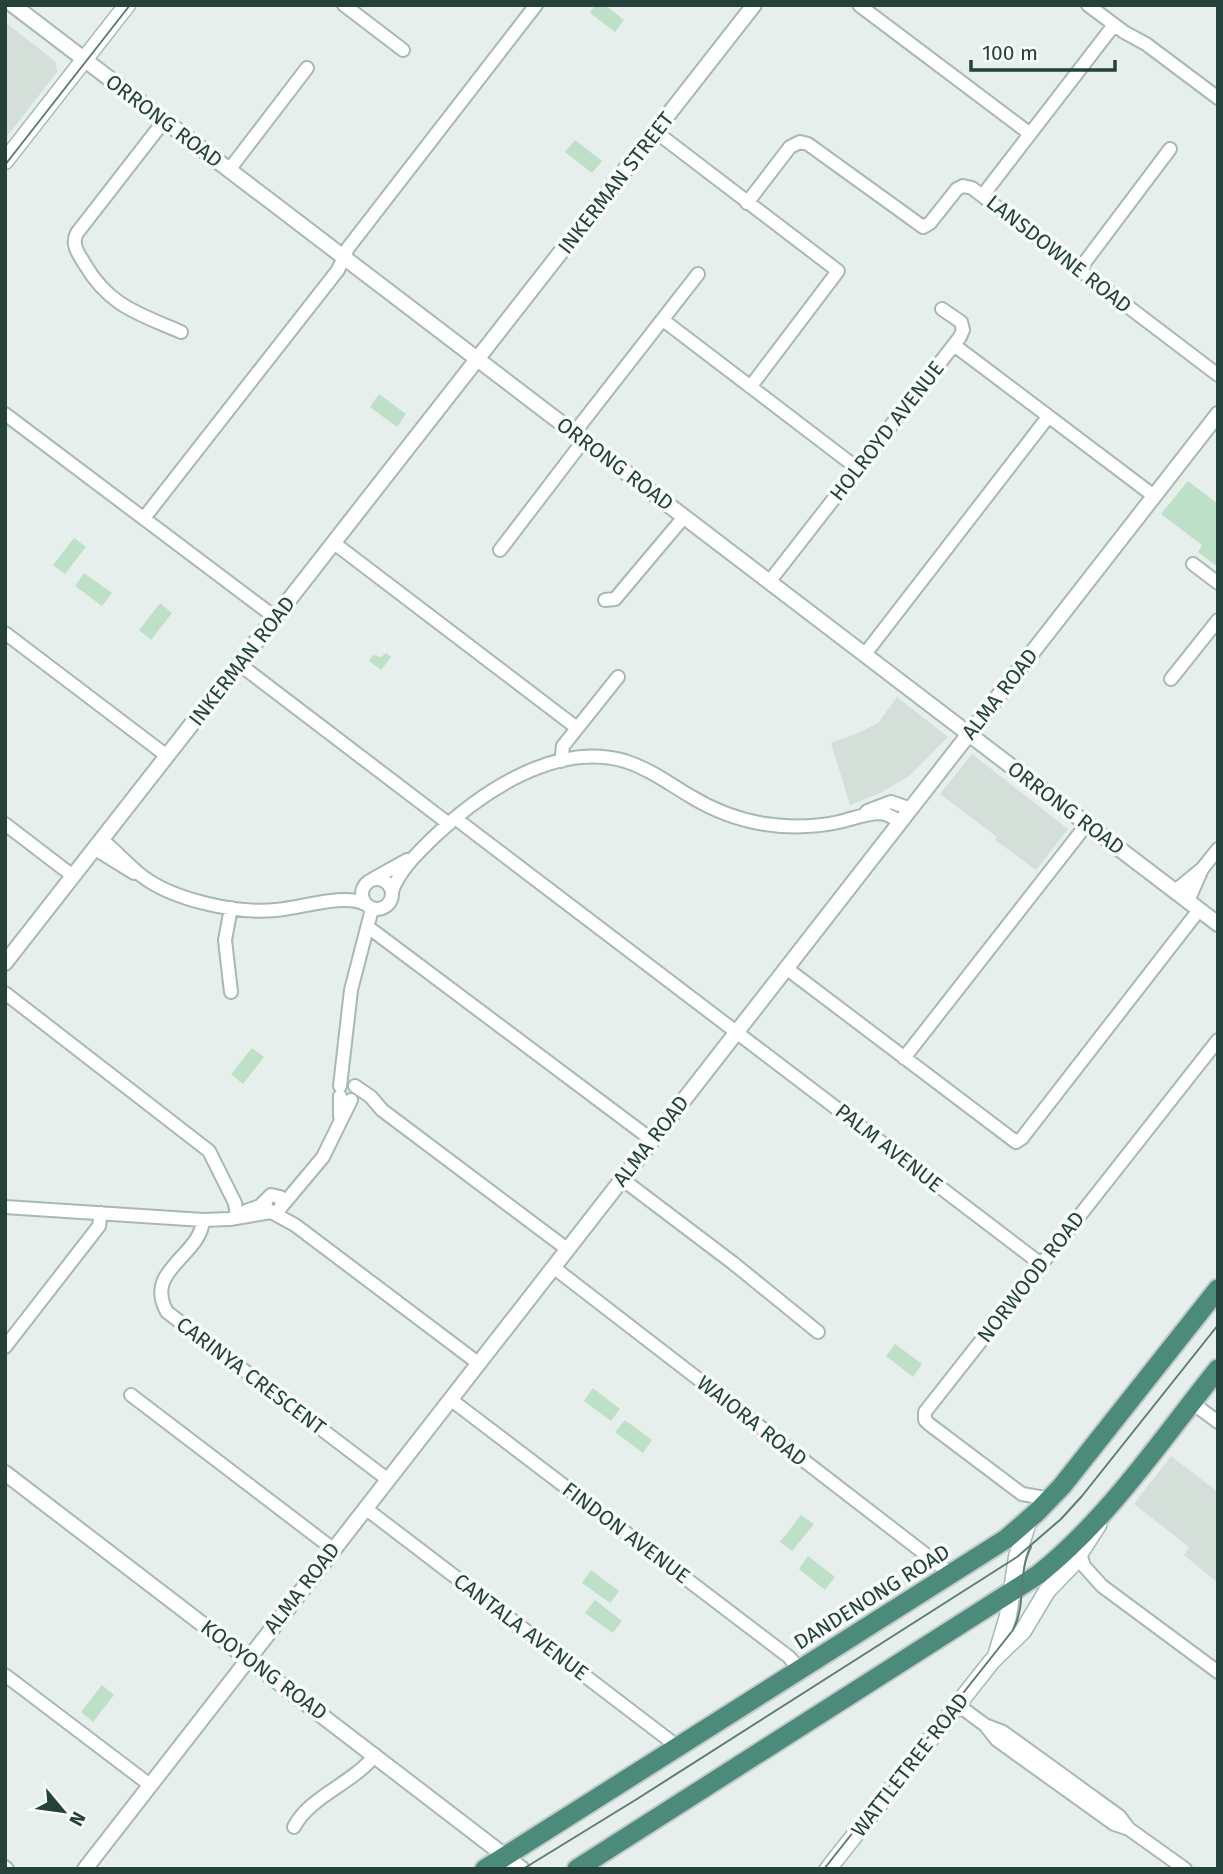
<svg xmlns="http://www.w3.org/2000/svg" width="1223" height="1874" font-family="'Fira Sans',sans-serif">
	<style>
		.built { fill: #d4dfda }
		.green { fill: #bfe0c8 }
		.lines { fill: none; stroke-linecap: round; stroke-linejoin: round }
		.minor-casing { stroke: #a8b8b2; stroke-width: 16 }
		.tertiary-casing { stroke: #a8b8b2; stroke-width: 18 }
		.secondary-casing { stroke: #a4bbb3; stroke-width: 19 }
		.trunk-casing { stroke: #c2cac8; stroke-width: 23 }
		.minor { stroke: #fff; stroke-width: 12 }
		.tertiary { stroke: #fff; stroke-width: 14 }
		.secondary { stroke: #fff; stroke-width: 16 }
		.trunk { stroke: #4c8a7c; stroke-width: 19 }
		.tram { stroke: #5f7d75; stroke-width: 2 }
		.labels { text-anchor: middle; stroke-width: 7; stroke-linejoin: round; paint-order: stroke }
		.street-label { font-size: 21px; fill: #24423a; stroke: #f7fbf9 }
	</style>
	<rect width="100%" height="100%" fill="#e6efeb"/>
	<path class="built" d="M 5,22 L 56,62 L 57,72 L 5,139 Z
		M 897,697 L 948,737 L 909,776 L 880,793 L 850,805 L 831,743 L 861,732 L 879,722 Z
		M 972,754 L 1068,829 L 1036,870 L 995,840 L 997,837 L 940,794 Z
		M 1171,1456 L 1218,1492 L 1218,1583 L 1184,1555 L 1189,1547 L 1134,1504 Z"/>
	<path class="green" d="M 595,5 L 605,5 L 624,20 L 615,32 L 590,13 Z
		M 575,140 L 602,161 L 592,173 L 565,152 Z
		M 379,394 L 406,414 L 397,427 L 370,407 Z
		M 1188,481 L 1218,504 L 1218,567 L 1198,552 L 1202,545 L 1161,514 Z
		M 74,538 L 86,547 L 65,574 L 53,565 Z
		M 84,573 L 112,593 L 102,606 L 75,586 Z
		M 160,603 L 172,613 L 151,640 L 139,630 Z
		M 386,653 L 391,657 L 381,670 L 369,661 L 373,655 L 381,657 Z
		M 252,1048 L 264,1057 L 243,1084 L 231,1074 Z
		M 895,1344 L 922,1364 L 913,1377 L 886,1356 Z
		M 593,1388 L 620,1409 L 611,1421 L 584,1401 Z
		M 625,1420 L 652,1440 L 643,1453 L 615,1432 Z
		M 801,1515 L 814,1524 L 792,1551 L 780,1542 Z
		M 808,1556 L 835,1577 L 825,1590 L 799,1569 Z
		M 591,1570 L 619,1591 L 610,1603 L 582,1583 Z
		M 595,1600 L 622,1621 L 613,1633 L 585,1613 Z
		M 102,1685 L 114,1695 L 93,1722 L 81,1712 Z"/>
	<g class="lines">
		<defs>
			<path id="minor" d="M 344,5 L 403,50
				M 859,5 L 1029,133
				M 1088,5 L 1124,32 L 1146,44 L 1218,98
				M 164,121 L 77,233 C 71,244 78,253 84,263 C 109,306 137,313 181,332
				M 656,132 L 838,271 L 751,386
				M 229,170 L 307,68
				M 983,195 L 1114,25
				M 747,203 L 790,147 L 800,142 L 808,144 L 923,227 L 930,223 L 957,189 L 963,186 L 972,188 L 1218,375
				M 1079,270 L 1170,149
				M 663,320 L 857,468
				M 954,345 L 1154,496
				M 5,414 L 276,618
				M 574,433 L 698,274
				M 144,518 L 338,270 L 348,248 L 536,5
				M 334,543 L 577,728
				M 500,550 L 584,440
				M 1193,564 L 1218,583
				M 769,582 L 960,337 L 963,330 L 961,322 L 942,309
				M 605,600 L 615,599 L 684,517
				M 5,633 L 167,756
				M 865,654 L 1048,417
				M 239,664 L 449,824
				M 1171,679 L 1218,620
				M 561,761 L 563,746 L 618,677
				M 867,811 L 891,802 L 911,809
				M 455,818 L 1041,1264
				M 5,824 L 73,876
				M 102,840 C 116,851 128,865 142,876 C 173,900 237,914 276,910 C 301,908 345,893 365,904
				M 95,849 L 134,873
				M362 894a15 15 0 1 1 30 0a15 15 0 1 1-30 0Z
				M 373,879 L 407,860
				M 392,891 C 400,869 418,853 434,837 C 481,792 556,741 625,761 C 650,769 668,783 690,796 C 713,810 739,820 765,824 C 790,828 815,827 839,822 C 852,819 867,813 881,813 C 889,814 894,818 900,822
				M 1175,891 L 1202,869
				M 1188,901 L 1202,869 L 1218,849
				M 231,908 L 225,940 L 231,992
				M 368,927 L 652,1140
				M 786,968 L 1016,1142 L 1022,1138 L 1199,910
				M 5,993 L 209,1151 L 235,1203 L 237,1217
				M 904,1058 L 1087,824
				M 340,1086 L 351,990 L 372,909
				M 355,1086 L 371,1097 L 382,1110 L 567,1249
				M 340,1096 L 340,1117
				M 622,1179 L 733,1263 L 818,1332
				M 282,1206 L 323,1157 L 351,1100
				M 5,1207 L 203,1220 L 230,1219 L 271,1212
				M 246,1211 L 260,1206 L 271,1195 L 280,1197 L 282,1206 L 278,1211 L 271,1212 L 267,1209 L 265,1202
				M 273,1213 L 295,1225 L 478,1363
				M 203,1220 C 201,1256 143,1270 167,1312 L 387,1479
				M 553,1267 L 951,1574
				M 5,1347 L 92,1235 L 99,1226 L 101,1213
				M 131,1395 L 333,1549
				M 450,1399 L 789,1657 L 800,1670
				M 1191,1402 L 1218,1422
				M 1051,1499 L 1022,1494 L 929,1424 L 925,1420 L 925,1412 L 1218,1040
				M 365,1508 L 669,1740 L 675,1749
				M 1080,1554 L 1084,1566 L 1102,1586 L 1218,1672
				M 5,1675 L 150,1785
				M 958,1705 L 985,1725 L 997,1740 L 1114,1824 L 1129,1829
				M 985,1725 L 1003,1732 L 1119,1816 L 1129,1829 L 1185,1869
				M 294,1827 C 310,1796 354,1783 375,1755
				M 5,1867 L 7,1869"/>
			<path id="tertiary" d="M 13,5 L 1218,924
				M 5,963 L 754,5
				M 5,1473 L 522,1869
				M 85,1869 L 1218,414"/>
			<path id="secondary" d="M 5,161 L 127,5
				M 996,1656 L 1008,1616 L 1017,1557 L 1029,1519
				M 828,1869 L 992,1661 L 1023,1631 L 1047,1591 L 1073,1564 L 1098,1525"/>
			<path id="trunk" d="M 485,1869 L 1006,1539 L 1037,1512 L 1062,1486 L 1218,1289
				M 577,1869 L 1039,1574 C 1110,1517 1161,1440 1218,1369"/>
		</defs>
		<use href="#minor" class="minor-casing"/>
		<use href="#tertiary" class="tertiary-casing"/>
		<use href="#secondary" class="secondary-casing"/>
		<use href="#trunk" class="trunk-casing"/>
		<use href="#minor" class="minor"/>
		<use href="#tertiary" class="tertiary"/>
		<use href="#secondary" class="secondary"/>
		<use href="#trunk" class="trunk"/>
		<path class="tram" d="M 5,165 L 130,5
			M 523,1869 L 637,1799 L 1017,1557 L 1061,1519 L 1082,1496 L 1218,1325
			M 824,1869 L 1013,1630 C 1027,1604 1017,1573 1031,1547"/>
	</g>
	<g class="labels">
		<g class="street-label">
			<text transform="translate(164 121) rotate(37)" y="7">ORRONG ROAD</text>
			<text transform="translate(616 183) rotate(-52)" y="7">INKERMAN STREET</text>
			<text transform="translate(1059 254) rotate(38)" y="7">LANSDOWNE ROAD</text>
			<text transform="translate(887 431) rotate(-52)" y="7">HOLROYD AVENUE</text>
			<text transform="translate(615 464) rotate(37)" y="7">ORRONG ROAD</text>
			<text transform="translate(242 661) rotate(-52)" y="7">INKERMAN ROAD</text>
			<text transform="translate(1000 694) rotate(-52)" y="7">ALMA ROAD</text>
			<text transform="translate(1066 808) rotate(37)" y="7">ORRONG ROAD</text>
			<text transform="translate(651 1141) rotate(-52)" y="7">ALMA ROAD</text>
			<text transform="translate(889 1148) rotate(38)" y="7">PALM AVENUE</text>
			<text transform="translate(1031 1277) rotate(-52)" y="7">NORWOOD ROAD</text>
			<text transform="translate(251 1376) rotate(37)" y="7">CARINYA CRESCENT</text>
			<text transform="translate(752 1421) rotate(38)" y="7">WAIORA ROAD</text>
			<text transform="translate(626 1533) rotate(37)" y="7">FINDON AVENUE</text>
			<text transform="translate(302 1588) rotate(-52)" y="7">ALMA ROAD</text>
			<text transform="translate(872 1597) rotate(-32)" y="7">DANDENONG ROAD</text>
			<text transform="translate(521 1627) rotate(37)" y="7">CANTALA AVENUE</text>
			<text transform="translate(264 1670) rotate(37)" y="7">KOOYONG ROAD</text>
			<text transform="translate(910 1765) rotate(-52)" y="7">WATTLETREE ROAD</text>
		</g>
	</g>
	<rect width="1223" height="1874" fill="none" stroke="#24423a" stroke-width="14"/>
	<g transform="translate(63 1811) rotate(119)" stroke="#f7fbf9" stroke-width="5" paint-order="stroke">
	<path d="M0-5L12 26L0 18L-12 26Z" fill="#24423a"/>
	<text y="-10" font-size="19" font-weight="bold" text-anchor="middle" fill="#24423a">N</text>
	</g>
	<path d="M971 60v10h144v-10" fill="none" stroke="#24423a" stroke-width="3.5"/>
	<text x="982" y="60" font-size="21" fill="#24423a" stroke="#f7fbf9" stroke-width="5" paint-order="stroke">100 m</text>
</svg>
